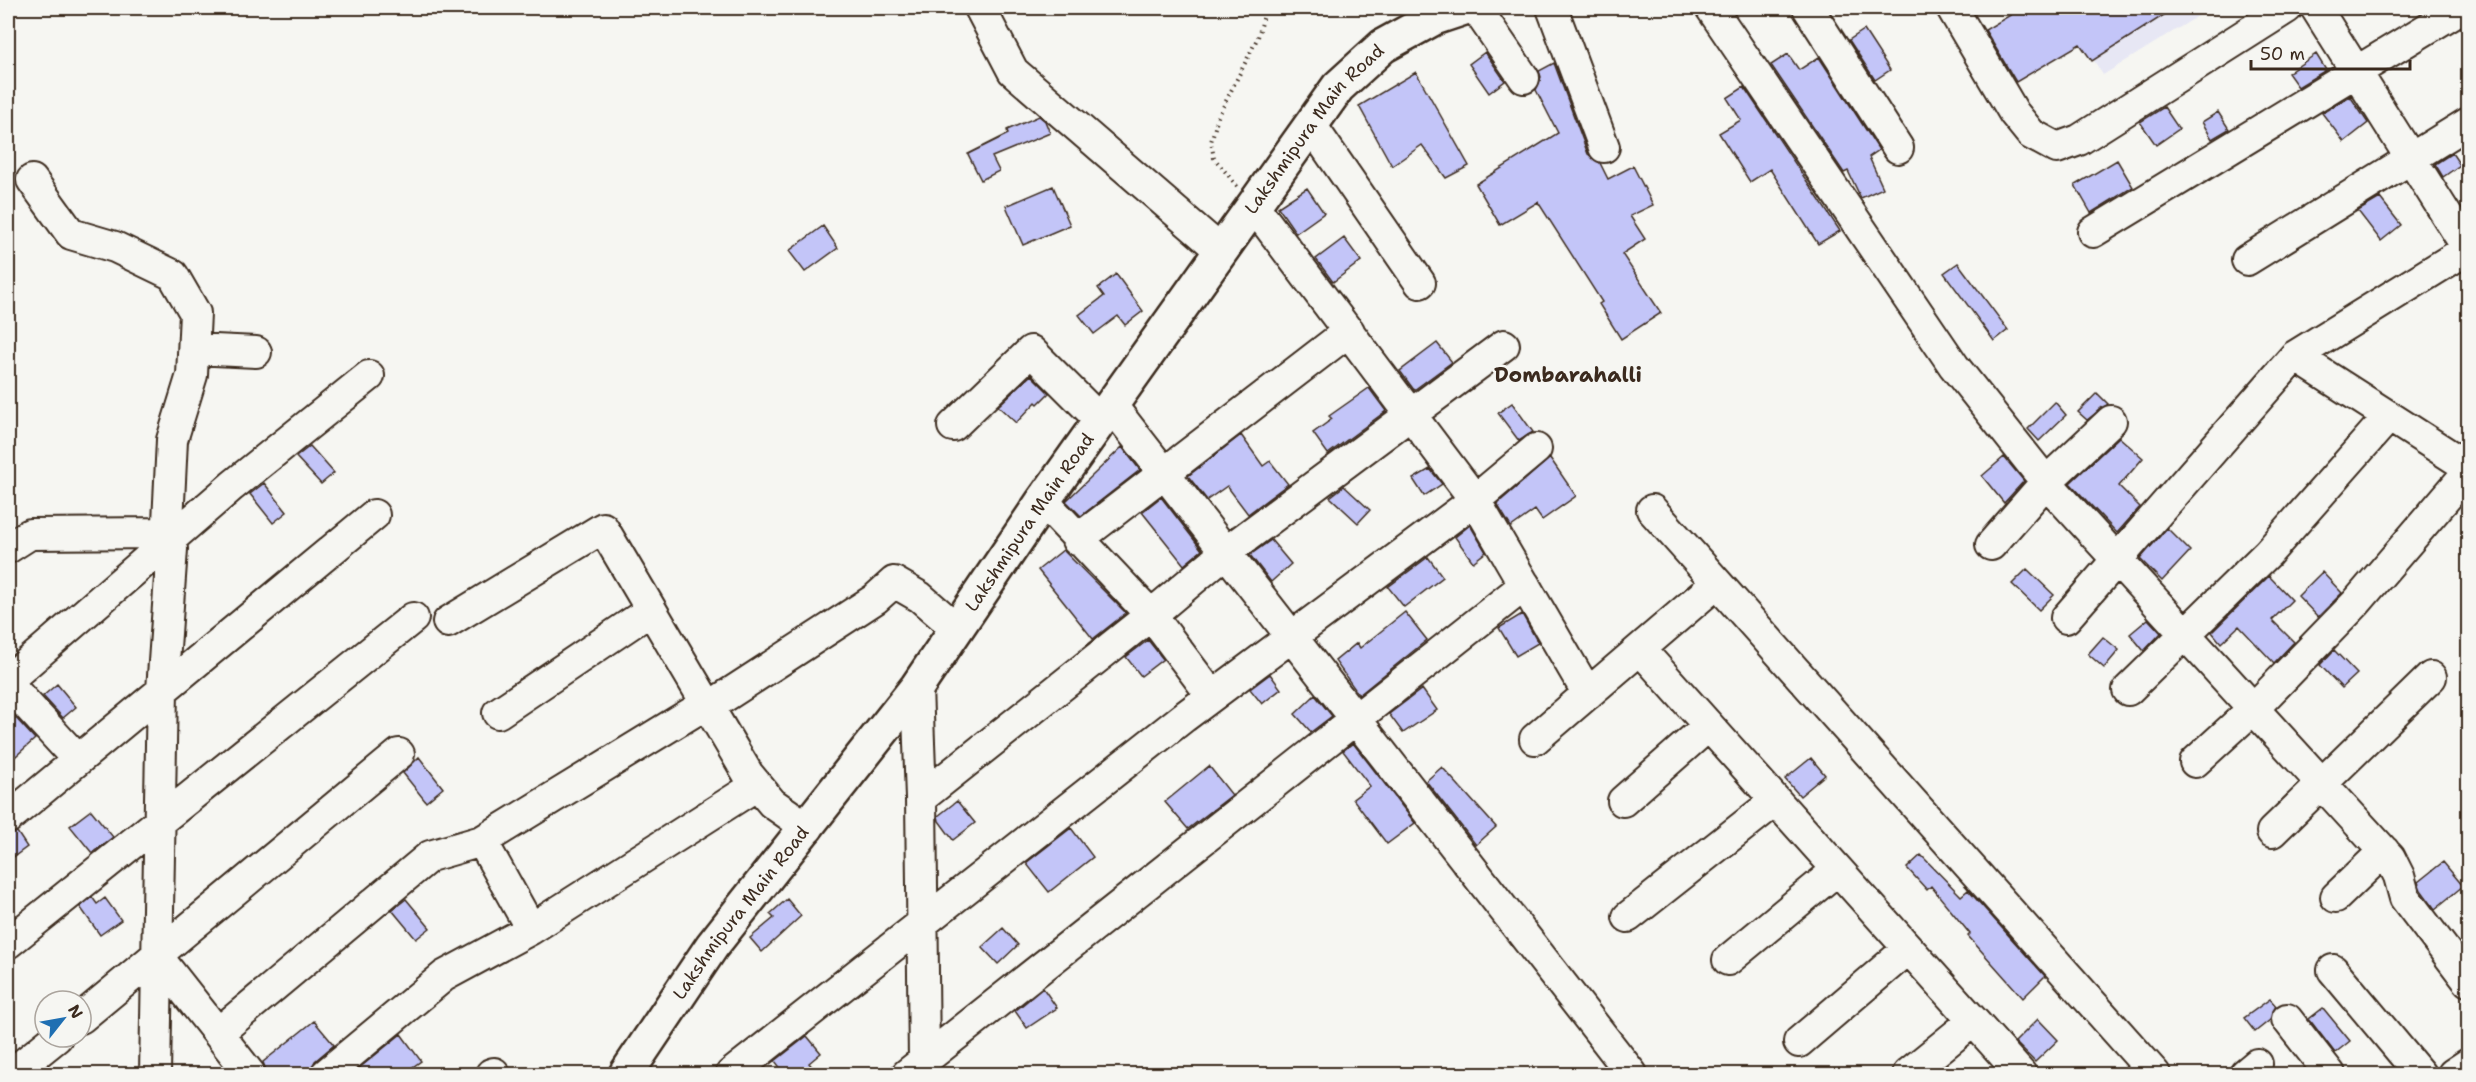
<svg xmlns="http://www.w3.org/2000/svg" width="2476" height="1082" font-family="'Shantell Sans',sans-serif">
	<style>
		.built { fill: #e7e7f4 }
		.building { fill: #c3c5f8; stroke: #3b2a1e; stroke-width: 1.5 }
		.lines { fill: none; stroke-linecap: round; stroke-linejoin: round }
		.minor-casing { stroke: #3b2a1e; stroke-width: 34 }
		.major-casing { stroke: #3b2a1e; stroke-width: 38 }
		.path { stroke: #3b2a1e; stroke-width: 4; stroke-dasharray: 1.5 4.5; stroke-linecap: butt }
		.minor { stroke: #f6f6f2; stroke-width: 30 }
		.major { stroke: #f6f6f2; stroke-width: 33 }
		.labels { text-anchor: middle; stroke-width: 5; stroke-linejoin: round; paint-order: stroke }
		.street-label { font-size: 18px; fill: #3b2a1e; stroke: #f6f6f2 }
		.quarter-label { font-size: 21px; font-weight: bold; fill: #3b2a1e; stroke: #f6f6f2 }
	</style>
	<rect width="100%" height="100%" fill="#f6f6f2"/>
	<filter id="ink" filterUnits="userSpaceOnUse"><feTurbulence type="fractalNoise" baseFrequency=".0167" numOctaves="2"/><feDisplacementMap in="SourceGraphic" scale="12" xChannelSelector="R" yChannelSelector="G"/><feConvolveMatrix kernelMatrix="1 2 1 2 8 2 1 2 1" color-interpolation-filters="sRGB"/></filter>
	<g filter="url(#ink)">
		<path class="built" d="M 2061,8 L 2211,8 L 2103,75 Z"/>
		<path class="building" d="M 2022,8 L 2175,8 L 2092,61 L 2080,44 L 2016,82 L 1985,30 Z
			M 1864,30 L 1890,70 L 1875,80 L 1849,40 Z
			M 1485,52 L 1505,81 L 1489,93 L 1469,64 Z
			M 1788,54 L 1799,70 L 1819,57 L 1879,150 L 1869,157 L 1883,188 L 1861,198 L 1848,171 L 1844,173 L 1771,65 Z
			M 2316,54 L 2326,70 L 2298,87 L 2288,73 Z
			M 1554,63 L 1588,154 L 1600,163 L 1608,179 L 1633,166 L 1653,205 L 1630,216 L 1645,239 L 1622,254 L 1661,313 L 1621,339 L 1599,304 L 1602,302 L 1538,202 L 1500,225 L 1476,184 L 1558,133 L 1536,90 L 1541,77 L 1539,71 Z
			M 1416,72 L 1469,166 L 1446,178 L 1422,145 L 1392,166 L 1359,106 Z
			M 1744,87 L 1840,231 L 1818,244 L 1770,169 L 1750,182 L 1719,133 L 1741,120 L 1727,98 Z
			M 2350,96 L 2368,123 L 2344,142 L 2322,113 Z
			M 2164,107 L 2179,129 L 2156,145 L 2140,122 Z
			M 2218,112 L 2229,129 L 2212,139 L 2202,122 Z
			M 1039,116 L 1045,121 L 1050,133 L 992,157 L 999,171 L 981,180 L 968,154 L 1008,134 L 1007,130 Z
			M 2452,153 L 2460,165 L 2443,177 L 2435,164 Z
			M 2117,160 L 2133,187 L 2091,213 L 2075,185 Z
			M 1053,186 L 1070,225 L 1023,245 L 1006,206 Z
			M 1307,188 L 1324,213 L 1296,233 L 1278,207 Z
			M 2380,198 L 2401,225 L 2381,241 L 2358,211 Z
			M 823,226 L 838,248 L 805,272 L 789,251 Z
			M 1344,238 L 1361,261 L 1333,282 L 1316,259 Z
			M 1958,263 L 2008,330 L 1994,341 L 1944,273 Z
			M 1116,274 L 1143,311 L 1125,325 L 1118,316 L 1094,334 L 1079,315 L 1104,296 L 1098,288 Z
			M 1437,343 L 1452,362 L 1414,390 L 1400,371 Z
			M 1031,375 L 1049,393 L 1038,404 L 1036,402 L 1016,423 L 998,406 Z
			M 1369,388 L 1386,411 L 1328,454 L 1313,433 L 1332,419 L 1329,416 Z
			M 2097,393 L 2108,404 L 2087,420 L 2078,412 Z
			M 2055,402 L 2066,415 L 2039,441 L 2028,429 Z
			M 1512,403 L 1533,432 L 1519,441 L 1498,413 Z
			M 1241,435 L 1263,466 L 1270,461 L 1288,484 L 1248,514 L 1227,486 L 1207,500 L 1188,476 Z
			M 2119,437 L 2143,458 L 2119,486 L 2140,507 L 2117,533 L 2070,483 Z
			M 310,446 L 334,473 L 321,484 L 296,457 Z
			M 1122,447 L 1140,470 L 1081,516 L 1066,501 Z
			M 2004,457 L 2024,481 L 2004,503 L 1982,476 Z
			M 1550,458 L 1576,496 L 1542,520 L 1535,510 L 1511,527 L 1497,504 Z
			M 1430,469 L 1442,484 L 1424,496 L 1413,479 Z
			M 264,483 L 287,512 L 273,523 L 250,494 Z
			M 1344,486 L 1370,510 L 1358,523 L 1330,497 Z
			M 1161,497 L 1202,550 L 1184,565 L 1142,512 Z
			M 1470,525 L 1486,552 L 1473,562 L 1455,537 Z
			M 2167,528 L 2190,551 L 2162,581 L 2140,559 Z
			M 1271,540 L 1291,564 L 1271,582 L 1250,555 Z
			M 1063,550 L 1126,613 L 1093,639 L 1038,570 Z
			M 1428,557 L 1443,577 L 1404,607 L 1388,587 Z
			M 2027,569 L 2054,595 L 2039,610 L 2012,584 Z
			M 2322,572 L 2342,593 L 2318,617 L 2298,596 Z
			M 2269,576 L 2292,600 L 2272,620 L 2294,642 L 2274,663 L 2239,626 L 2221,643 L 2212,632 Z
			M 1405,612 L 1427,640 L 1359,695 L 1335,661 L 1357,643 L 1360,648 Z
			M 1522,614 L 1538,643 L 1516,656 L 1499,628 Z
			M 2148,619 L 2161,633 L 2144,651 L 2130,634 Z
			M 2103,637 L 2119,650 L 2104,668 L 2088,654 Z
			M 1148,640 L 1163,659 L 1141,676 L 1126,657 Z
			M 2334,650 L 2357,674 L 2342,688 L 2320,665 Z
			M 1270,674 L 1281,689 L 1262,704 L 1250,689 Z
			M 57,684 L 76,707 L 63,718 L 43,696 Z
			M 1422,689 L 1437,710 L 1403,733 L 1389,714 Z
			M 1315,695 L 1332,716 L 1311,732 L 1295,714 Z
			M 13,715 L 35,739 L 8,763 L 8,720 Z
			M 1353,743 L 1415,823 L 1387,844 L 1353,799 L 1370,786 L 1343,751 Z
			M 419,757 L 443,788 L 426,802 L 403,773 Z
			M 1811,758 L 1825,775 L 1800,796 L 1785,779 Z
			M 1209,766 L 1232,795 L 1188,829 L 1165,802 Z
			M 1442,767 L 1496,827 L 1476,845 L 1426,781 Z
			M 957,801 L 975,823 L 953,840 L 939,821 L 938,816 Z
			M 91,810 L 113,837 L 92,853 L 70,826 Z
			M 1071,828 L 1093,857 L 1049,892 L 1026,863 Z
			M 17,832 L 27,847 L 8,861 L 8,835 Z
			M 1921,855 L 1961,896 L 1968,890 L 2045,976 L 2023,998 L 1968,936 L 1970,934 L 1931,886 L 1927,890 L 1907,868 Z
			M 2443,862 L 2463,886 L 2435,909 L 2421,890 L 2418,882 Z
			M 92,897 L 97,904 L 105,898 L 121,920 L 100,935 L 80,907 Z
			M 406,899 L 430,928 L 416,939 L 392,910 Z
			M 787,899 L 801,916 L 762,952 L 750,938 L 774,918 L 770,914 Z
			M 1003,928 L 1018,945 L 998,964 L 982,947 Z
			M 1043,988 L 1057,1008 L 1027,1028 L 1015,1011 Z
			M 2270,999 L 2276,1006 L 2270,1020 L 2255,1032 L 2244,1018 Z
			M 2323,1008 L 2350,1041 L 2335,1053 L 2309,1019 Z
			M 2038,1019 L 2058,1040 L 2035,1062 L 2015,1042 Z
			M 314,1021 L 334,1045 L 315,1061 L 309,1074 L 267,1074 L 263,1062 Z
			M 401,1034 L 421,1061 L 403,1074 L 352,1074 Z
			M 807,1036 L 821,1053 L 809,1063 L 818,1074 L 785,1074 L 775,1061 Z"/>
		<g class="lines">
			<defs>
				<path id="minor" d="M 980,8 L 1013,71 L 1220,250
					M 1476,8 L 1524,78
					M 1552,8 L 1604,147
					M 1711,8 L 1954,366 L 2046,482 L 2390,858 L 2399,876 L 2405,898 L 2468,981
					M 1808,8 L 1898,148
					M 1952,8 L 2014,113 L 2031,134 L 2057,148 L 2079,140 L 2287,8
					M 2316,8 L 2468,249
					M 1311,125 L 1420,283
					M 32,180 L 71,234 L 115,247 L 173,275 L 195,313 L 192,375 L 172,440 L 167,543
					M 1253,205 L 1475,500 L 1588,694
					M 2093,232 L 2461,8
					M 2247,260 L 2468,123
					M 194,349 L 256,352
					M 2295,356 L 2468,467
					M 1112,406 L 1632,1074
					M 953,426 L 1031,351 L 1101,421
					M 1652,510 L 2155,1074
					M 1077,540 L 1349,331
					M 1991,545 L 2046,482 L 2111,421
					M 8,548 L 30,534 L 159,533 L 172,549 L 162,690 L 155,1074
					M 2066,618 L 2295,356 L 2468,249
					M 448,622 L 603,528 L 748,774 L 772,803 L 808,828
					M 1640,649 L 2021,1074
					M 8,680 L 232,486 L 369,376
					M 8,684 L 78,760
					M 917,687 L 921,798 L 924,1061
					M 2128,690 L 2268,553 L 2389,416
					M 1212,696 L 1151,615 L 1226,552 L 1504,345
					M 498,713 L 651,610
					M 1535,739 L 1717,583
					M 2195,762 L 2253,709 L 2356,603 L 2468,472
					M 921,798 L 1151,615 L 1043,501
					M 1623,801 L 1708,726
					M 8,818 L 374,515
					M 2272,832 L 2431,677
					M 482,841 L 531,929
					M 2336,897 L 2384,851
					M 1628,917 L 1775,801
					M 8,943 L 413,618
					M 157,956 L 250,1074
					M 1728,960 L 1837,870
					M 2333,970 L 2420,1074
					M 81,1018 L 399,754
					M 2287,1019 L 2330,1074
					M 218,1033 L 430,856 L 482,841 L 706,704 L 721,699 L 875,599 L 894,582 L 920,597 L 957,629
					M 1799,1042 L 1908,949
					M 11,1074 L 57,1037
					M 326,1074 L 444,976 L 531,929 L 757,785
					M 491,1074 L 494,1073
					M 731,1074 L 1184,717 L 1475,500 L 1536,449
					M 907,1074 L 1525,585
					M 1908,1074 L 1973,1021
					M 2245,1074 L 2257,1064
					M 2453,1074 L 2468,1064"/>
				<g id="major">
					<path id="s1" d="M 626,1074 L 712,946 L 917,687 L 1043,501 L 1338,87 L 1383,46 L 1434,18 L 1464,8"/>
				</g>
			</defs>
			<use href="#minor" class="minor-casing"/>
			<use href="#major" class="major-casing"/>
			<path class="path" d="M 1237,186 L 1214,158 L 1211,142 L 1218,117 L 1258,37 L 1266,8"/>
			<use href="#minor" class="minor"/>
			<use href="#major" class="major"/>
		</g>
	</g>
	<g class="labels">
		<g class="street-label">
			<text dy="6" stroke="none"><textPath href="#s1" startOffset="1170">Lakshmipura Main Road</textPath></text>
			<text dy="6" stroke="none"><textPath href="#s1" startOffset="684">Lakshmipura Main Road</textPath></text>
			<text dy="6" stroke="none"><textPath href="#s1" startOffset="198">Lakshmipura Main Road</textPath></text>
		</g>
		<g class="quarter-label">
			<text x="1568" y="382">Dombarahalli</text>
		</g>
	</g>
	<rect width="2476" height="1082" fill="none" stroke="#f6f6f2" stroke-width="30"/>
	<rect x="15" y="15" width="2446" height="1052" fill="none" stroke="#3b2a1e" stroke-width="2" filter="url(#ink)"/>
	<g transform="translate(63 1019) rotate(59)"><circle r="28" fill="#f6f6f2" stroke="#aba49d" stroke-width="1.5"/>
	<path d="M0-4.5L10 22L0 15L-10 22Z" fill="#1f6fb2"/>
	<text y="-9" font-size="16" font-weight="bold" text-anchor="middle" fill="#3b2a1e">N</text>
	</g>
	<path d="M2251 60v9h159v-9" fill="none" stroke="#3b2a1e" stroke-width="3"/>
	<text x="2260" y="60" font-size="18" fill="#3b2a1e" stroke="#f6f6f2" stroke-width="4.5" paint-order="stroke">50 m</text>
</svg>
